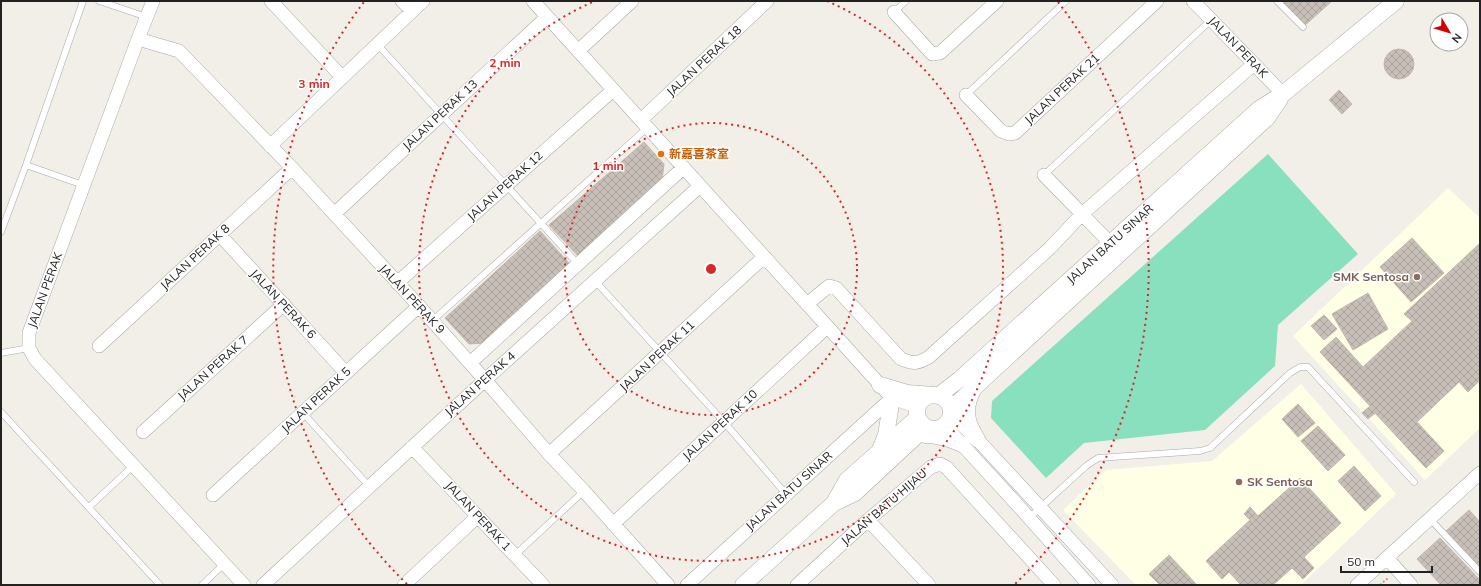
<svg xmlns="http://www.w3.org/2000/svg" width="1481" height="586" font-family="Mulish,'Noto Sans SC',sans-serif">
	<style>
		.education { fill: #ffffe5 }
		.pitch { fill: #88e0be }
		.building { fill: url(#building-cross-hatch); stroke: #c4b6ab }
		.lines { fill: none; stroke-linecap: round; stroke-linejoin: round }
		.service-casing { stroke: #a9a9a9; stroke-width: 7 }
		.minor-casing { stroke: #a9a9a9; stroke-width: 14 }
		.tertiary-casing { stroke: #a9a9a9; stroke-width: 17 }
		.path { stroke: #fa8072; stroke-width: 2; stroke-dasharray: 2 2; stroke-linecap: butt }
		.service { stroke: #fff; stroke-width: 6 }
		.minor { stroke: #fff; stroke-width: 13 }
		.tertiary { stroke: #fff; stroke-width: 16 }
		.ring { fill: none; stroke: #d62828; stroke-width: 2; stroke-dasharray: 2 4 }
		.food-dot { fill: #e8710a; stroke: #fff; stroke-width: 1.5 }
		.education-dot { fill: #8d6e63; stroke: #fff; stroke-width: 1.5 }
		.labels { text-anchor: middle; stroke-width: 3; stroke-linejoin: round; paint-order: stroke }
		.street-label { font-size: 12px; fill: #222; stroke: #fff }
		.food-label { font-size: 12px; font-weight: bold; fill: #c56008; stroke: #fff; text-anchor: start }
		.education-label { font-size: 12px; font-weight: bold; fill: #785e54; stroke: #fff; text-anchor: end }
		.centre { fill: #d62828; stroke: #fff; stroke-width: 2 }
		.ring-label { font-size: 12px; text-anchor: middle; font-weight: bold; fill: #d62828; stroke: #fff; stroke-width: 3; stroke-linejoin: round; paint-order: stroke }
	</style>
	<defs>
		<pattern id="building-cross-hatch" width="8" height="8" patternUnits="userSpaceOnUse"><rect width="8" height="8" fill="#c7bfb8"/><path d="M0 0l8 8M0 8l8-8" fill="none" stroke="#aba49e"/></pattern>
	</defs>
	<rect width="100%" height="100%" fill="#f2efe9"/>
	<path class="education" d="M 1448,188 L 1480,218 L 1480,428 L 1425,480 L 1293,336 Z
		M 1301,384 L 1396,494 L 1301,585 L 1136,585 L 1063,510 L 1106,470 L 1212,461 Z"/>
	<path class="pitch" d="M 1268,154 L 1358,254 L 1278,325 L 1275,366 L 1205,430 L 1084,443 L 1046,478 L 991,418 L 992,401 Z"/>
	<path class="building" d="M 1278,1 L 1332,1 L 1303,27 Z
		M1384 64a15 15 0 1 1 30 0a15 15 0 1 1-30 0Z
		M 1339,90 L 1352,104 L 1342,114 L 1329,100 Z
		M 644,142 L 664,164 L 662,181 L 578,256 L 549,225 Z
		M 540,231 L 569,263 L 485,343 L 469,344 L 445,318 Z
		M 1412,238 L 1444,273 L 1411,302 L 1380,267 Z
		M 1479,244 L 1480,245 L 1480,380 L 1468,392 L 1459,382 L 1417,422 L 1444,451 L 1426,468 L 1375,413 L 1368,419 L 1362,413 L 1370,406 L 1320,352 L 1336,337 L 1363,367 L 1412,321 L 1404,314 Z
		M 1368,293 L 1388,329 L 1353,350 L 1332,314 Z
		M 1324,315 L 1337,329 L 1324,340 L 1311,326 Z
		M 1298,404 L 1315,423 L 1298,437 L 1282,419 Z
		M 1318,426 L 1345,455 L 1328,471 L 1301,441 Z
		M 1354,466 L 1381,496 L 1365,511 L 1338,481 Z
		M 1300,478 L 1341,523 L 1304,557 L 1314,568 L 1303,579 L 1292,568 L 1273,585 L 1241,585 L 1229,572 L 1222,579 L 1206,561 L 1250,520 L 1244,514 L 1250,507 L 1258,516 Z
		M 1469,510 L 1480,522 L 1480,568 L 1445,532 Z
		M 1440,538 L 1480,580 L 1480,585 L 1441,585 L 1417,559 Z
		M 1169,555 L 1197,585 L 1160,585 L 1149,574 Z"/>
	<g class="lines">
		<defs>
			<path id="service" d="M 99,1 L 147,17
				M 1277,1 L 1303,27
				M 894,12 L 906,1
				M 377,44 L 578,264
				M 966,95 L 1066,1
				M 26,165 L 83,185
				M 1044,175 L 1211,20
				M 1,232 L 26,165 L 83,1
				M 596,282 L 724,422 L 786,494
				M 432,321 L 647,128
				M 1,353 L 29,348
				M 1,412 L 160,585
				M 303,413 L 369,486
				M 89,507 L 133,466
				M 1029,518 L 1086,466 L 1098,458 L 1200,451 L 1210,448 L 1290,373 L 1300,367 L 1308,367 L 1414,482
				M 1430,519 L 1480,572
				M 515,555 L 584,491
				M 202,585 L 224,564"/>
			<path id="minor" d="M 153,1 L 138,39 L 29,333 L 29,348 L 35,359 L 244,585
				M 271,1 L 342,77
				M 402,1 L 412,11
				M 533,1 L 892,398 L 918,407
				M 1193,1 L 1283,94
				M 894,12 L 932,54 L 940,53 L 997,1
				M 138,39 L 179,51 L 292,168 L 419,306 L 485,380 L 549,454 L 584,491 L 668,585
				M 578,51 L 632,1
				M 966,95 L 1001,131 L 1009,134 L 1015,133 L 1157,1
				M 641,120 L 767,1
				M 270,146 L 423,1
				M 1044,175 L 1082,214 L 1254,64
				M 334,214 L 547,17
				M 220,235 L 346,373
				M 397,283 L 613,90
				M 807,304 L 829,286 L 836,288 L 901,359 C 914,364 917,364 929,357 L 1050,248 L 1082,214 L 1110,243
				M 99,346 L 292,168
				M 470,363 L 683,168
				M 951,415 L 977,439 L 1112,585
				M 945,426 L 1013,500 L 1089,585
				M 143,432 L 284,304
				M 412,447 L 543,585
				M 549,454 L 764,257
				M 213,495 L 419,306
				M 868,520 L 929,585
				M 613,524 L 827,327
				M 1387,558 L 1411,585
				M 263,585 L 485,380 L 700,186
				M 404,585 L 478,516
				M 687,585 L 892,398
				M 797,585 L 868,520 L 931,467 L 940,464 L 946,467 L 1054,585
				M 1357,585 L 1480,473"/>
			<path id="tertiary" d="M 880,385 L 907,393 L 933,395
				M 973,390 C 963,409 966,422 977,439
				M917 412a17 17 0 1 1 34 0a17 17 0 1 1-34 0Z
				M 938,396 L 960,379 L 1259,109 L 1283,94 L 1396,1
				M 951,409 L 1267,118 L 1280,99
				M 925,435 C 938,435 949,439 962,444
				M 880,450 L 886,435 L 892,398
				M 834,503 L 847,480 L 918,417
				M 743,585 L 834,503 L 855,493 L 926,427"/>
		</defs>
		<use href="#service" class="service-casing"/>
		<use href="#minor" class="minor-casing"/>
		<use href="#tertiary" class="tertiary-casing"/>
		<path class="path" d="M 1380,585 L 1388,578"/>
		<use href="#service" class="service"/>
		<use href="#minor" class="minor"/>
		<use href="#tertiary" class="tertiary"/>
	</g>
	<g class="ring">
		<circle cx="711" cy="269" r="146"/>
		<path d="M827 1A292 292 0 1 1 595 1"/>
		<path d="M407 584A438 438 0 0 1 364 2M1058 2A438 438 0 0 1 1015 584"/>
	</g>
	<circle class="food-dot" cx="661" cy="154" r="4"/>
	<g class="education-dot">
		<circle cx="1417" cy="277" r="4"/>
		<circle cx="1239" cy="482" r="4"/>
	</g>
	<g class="labels">
		<g class="street-label">
			<text transform="translate(1238 47) rotate(46)" y="4">JALAN PERAK</text>
			<text transform="translate(704 61) rotate(-43)" y="4">JALAN PERAK 18</text>
			<text transform="translate(1062 89) rotate(-43)" y="4">JALAN PERAK 21</text>
			<text transform="translate(440 115) rotate(-43)" y="4">JALAN PERAK 13</text>
			<text transform="translate(505 186) rotate(-42)" y="4">JALAN PERAK 12</text>
			<text transform="translate(1110 244) rotate(-42)" y="4">JALAN BATU SINAR</text>
			<text transform="translate(195 257) rotate(-43)" y="4">JALAN PERAK 8</text>
			<text transform="translate(45 290) rotate(-70)" y="4">JALAN PERAK</text>
			<text transform="translate(412 299) rotate(47)" y="4">JALAN PERAK 9</text>
			<text transform="translate(283 304) rotate(47)" y="4">JALAN PERAK 6</text>
			<text transform="translate(657 356) rotate(-43)" y="4">JALAN PERAK 11</text>
			<text transform="translate(213 368) rotate(-42)" y="4">JALAN PERAK 7</text>
			<text transform="translate(480 384) rotate(-42)" y="4">JALAN PERAK 4</text>
			<text transform="translate(316 400) rotate(-43)" y="4">JALAN PERAK 5</text>
			<text transform="translate(720 425) rotate(-43)" y="4">JALAN PERAK 10</text>
			<text transform="translate(789 491) rotate(-42)" y="4">JALAN BATU SINAR</text>
			<text transform="translate(884 507) rotate(-41)" y="4">JALAN BATU HIJAU</text>
			<text transform="translate(478 516) rotate(47)" y="4">JALAN PERAK 1</text>
		</g>
		<g class="food-label">
			<text x="669" y="158">新嘉喜茶室</text>
		</g>
		<g class="education-label">
			<text x="1409" y="281">SMK Sentosa</text>
			<text x="1247" y="486" text-anchor="start">SK Sentosa</text>
		</g>
	</g>
	<circle cx="711" cy="269" r="6" class="centre"/>
	<g class="ring-label">
		<text x="505" y="67">2 min</text>
		<text x="314" y="88">3 min</text>
		<text x="608" y="170">1 min</text>
	</g>
	<rect width="1481" height="586" fill="none" stroke="#222222" stroke-width="4"/>
	<g transform="translate(1449 32) rotate(128)"><circle r="19" fill="#ffffff" stroke="#a7a7a7"/>
	<path d="M0-3L7 15L0 10L-7 15Z" fill="#d40000"/>
	<text y="-6" font-size="11" font-weight="bold" text-anchor="middle" fill="#222222">N</text>
	</g>
	<path d="M1341 566v6h91v-6" fill="none" stroke="#222222" stroke-width="2"/>
	<text x="1347" y="566" font-size="12" fill="#222222" stroke="#ffffff" stroke-width="3" paint-order="stroke">50 m</text>
</svg>
